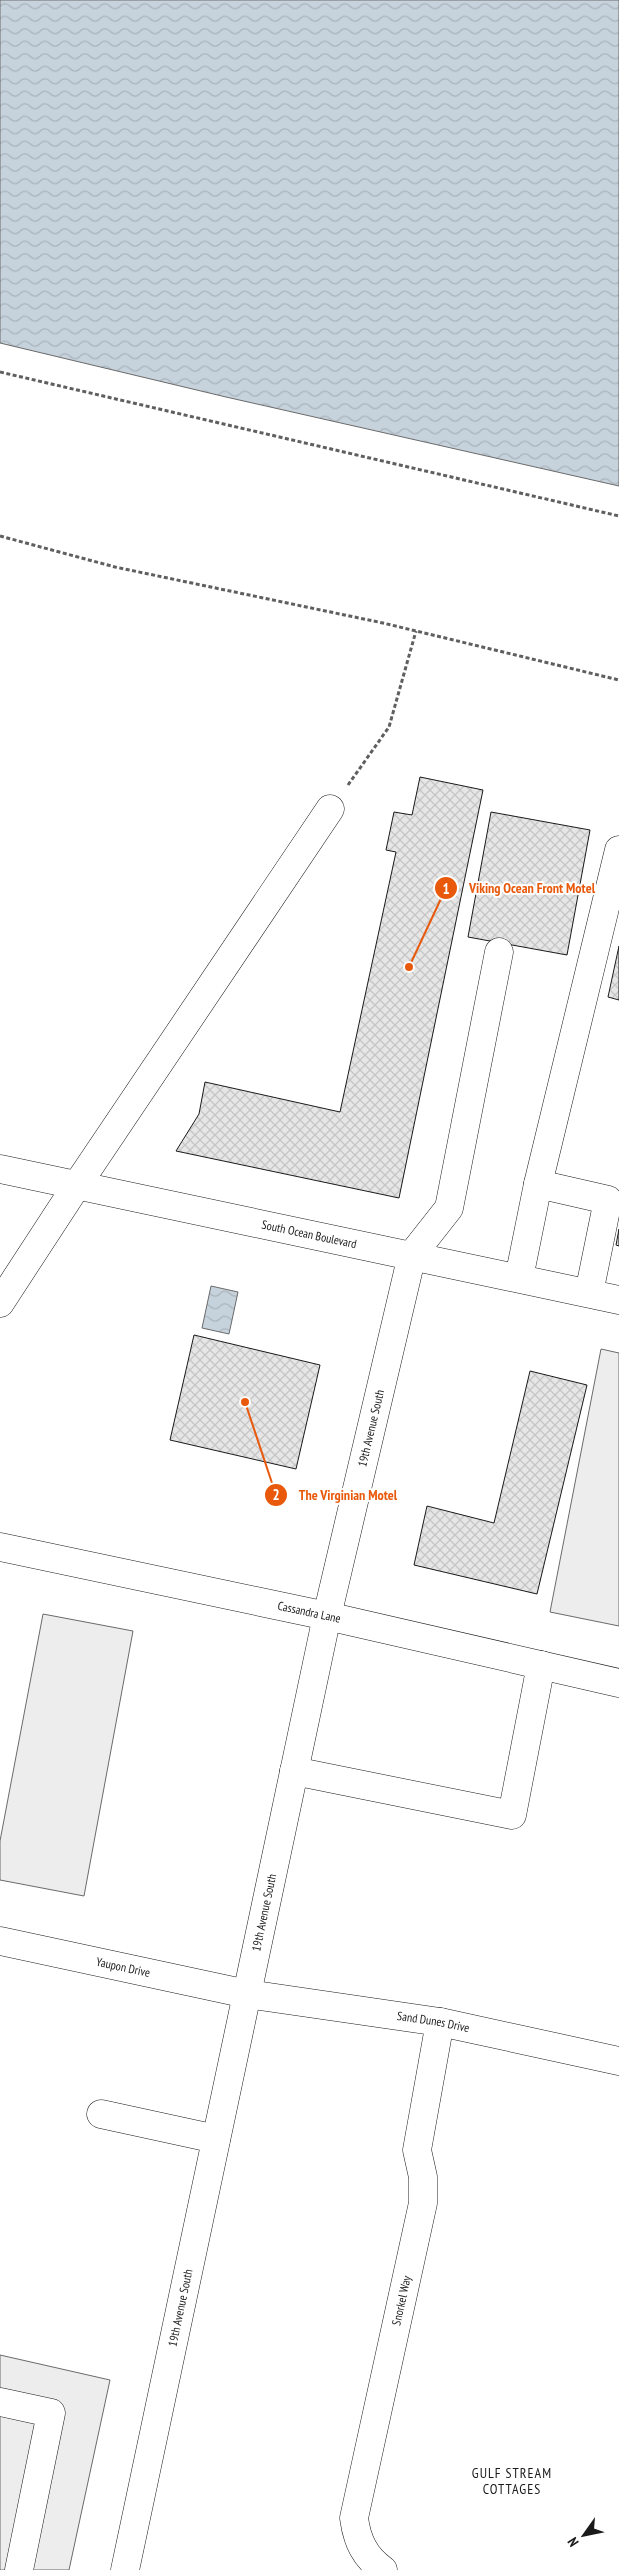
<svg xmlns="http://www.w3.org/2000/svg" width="619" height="2570" font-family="'PT Sans Narrow',sans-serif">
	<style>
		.parking { fill: #ededed; stroke: #6a6a6a }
		.water { fill: url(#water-waves); stroke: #6a6a6a }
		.building { fill: url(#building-cross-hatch); stroke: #1a1a1a }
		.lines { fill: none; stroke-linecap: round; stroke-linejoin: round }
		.minor-casing { stroke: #1a1a1a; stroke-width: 29 }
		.major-casing { stroke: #1a1a1a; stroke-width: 29 }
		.path { stroke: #5f5f5f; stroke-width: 3; stroke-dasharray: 4 2.5; stroke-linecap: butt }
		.minor { stroke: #fff; stroke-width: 28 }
		.major { stroke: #fff; stroke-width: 28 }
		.labels { text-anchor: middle; stroke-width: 4; stroke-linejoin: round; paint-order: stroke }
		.street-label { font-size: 12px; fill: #1a1a1a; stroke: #fff }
		.neighbourhood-label { font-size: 14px; letter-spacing: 1px; fill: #1a1a1a; stroke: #fff }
		.leader { fill: none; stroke: #e8590c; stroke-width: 2 }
		.callout-dot { fill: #e8590c; stroke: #fff; stroke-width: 2 }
		.mark-label { font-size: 15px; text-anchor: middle; font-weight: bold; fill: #fff }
		.callout-label { font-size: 14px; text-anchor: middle; font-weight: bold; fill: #e8590c; stroke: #fff; stroke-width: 4; stroke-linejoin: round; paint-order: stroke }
	</style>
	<defs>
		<pattern id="water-waves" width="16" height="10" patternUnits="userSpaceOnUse" patternTransform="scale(1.25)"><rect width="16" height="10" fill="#c6d2dc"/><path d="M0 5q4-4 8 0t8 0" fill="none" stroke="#aab4bc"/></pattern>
		<pattern id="building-cross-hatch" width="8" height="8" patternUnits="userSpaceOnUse" patternTransform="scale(1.25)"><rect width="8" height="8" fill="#e6e6e6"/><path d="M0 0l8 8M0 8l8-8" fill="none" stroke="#c5c5c5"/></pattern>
	</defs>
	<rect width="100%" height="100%" fill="#fff"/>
	<path class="parking" d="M 601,1349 L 619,1353 L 619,1626 L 550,1612 Z
		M 43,1614 L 133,1631 L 84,1896 L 0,1880 L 0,1841 Z
		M 0,2355 L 110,2380 L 69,2570 L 0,2570 Z"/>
	<path class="water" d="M 0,0 L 619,0 L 619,486 L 226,397 L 0,343 Z
		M 211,1286 L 238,1292 L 229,1334 L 202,1328 Z"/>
	<path class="building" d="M 420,777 L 483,790 L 399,1198 L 176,1151 L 199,1114 L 205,1082 L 340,1112 L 396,852 L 386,850 L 394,812 L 412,815 Z
		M 491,812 L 590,830 L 567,955 L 468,937 Z
		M 619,946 L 619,1000 L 608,997 Z
		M 619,1229 L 619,1246 L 616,1245 Z
		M 194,1335 L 320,1365 L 296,1469 L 170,1440 Z
		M 530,1371 L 587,1385 L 537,1594 L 414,1565 L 427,1506 L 494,1523 Z"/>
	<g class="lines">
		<defs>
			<g id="minor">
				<path d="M 538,1184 L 608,1200 L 589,1293"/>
				<path d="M 519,1278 L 538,1184 L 619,850"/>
				<path d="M 0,1303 L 77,1185 L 330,809"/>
				<path id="s1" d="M 0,1547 L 327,1616 L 619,1683"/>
				<path d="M 294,1771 L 512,1815 L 541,1665"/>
				<path id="s2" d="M 0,1941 L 247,1994 L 440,2022 L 619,2061"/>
				<path d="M 101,2114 L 216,2139"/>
				<path d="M 0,2402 L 51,2413 L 19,2570"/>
				<path id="s3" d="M 125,2570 L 327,1616 L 412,1255 L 449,1208 L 499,952"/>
				<path id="s4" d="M 383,2570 C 365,2557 357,2541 354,2518 L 423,2203 L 423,2177 L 417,2150 L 440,2022"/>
			</g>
			<g id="major">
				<path id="s5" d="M 0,1169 L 619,1300"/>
			</g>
		</defs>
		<use href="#minor" class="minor-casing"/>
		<use href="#major" class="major-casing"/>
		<path class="path" d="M 0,372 L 619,516
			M 0,536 L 115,567 L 383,623 L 619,680
			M 348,785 L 389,727 L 416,631"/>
		<use href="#minor" class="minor"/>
		<use href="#major" class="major"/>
	</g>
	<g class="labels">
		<g class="street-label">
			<text dy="4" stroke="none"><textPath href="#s5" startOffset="316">South Ocean Boulevard</textPath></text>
			<text dy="4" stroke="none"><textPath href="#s3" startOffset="1168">19th Avenue South</textPath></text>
			<text dy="4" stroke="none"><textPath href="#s1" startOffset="316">Cassandra Lane</textPath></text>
			<text dy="4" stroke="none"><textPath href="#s3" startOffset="672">19th Avenue South</textPath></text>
			<text dy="4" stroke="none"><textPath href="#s2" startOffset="126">Yaupon Drive</textPath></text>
			<text dy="4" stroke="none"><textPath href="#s2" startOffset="441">Sand Dunes Drive</textPath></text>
			<text dy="4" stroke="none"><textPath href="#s4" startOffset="284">Snorkel Way</textPath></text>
			<text dy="4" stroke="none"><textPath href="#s3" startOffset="268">19th Avenue South</textPath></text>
		</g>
		<g class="neighbourhood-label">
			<text x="512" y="2478">GULF STREAM<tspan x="512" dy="16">COTTAGES</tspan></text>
		</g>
	</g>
	<path class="leader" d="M409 967L446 888M245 1402L276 1495"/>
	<g class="callout-dot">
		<circle cx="409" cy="967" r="5"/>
		<circle cx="245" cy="1402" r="5"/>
		<circle cx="446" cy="888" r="12"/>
		<circle cx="276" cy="1495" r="12"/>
	</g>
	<g class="mark-label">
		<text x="446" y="894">1</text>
		<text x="276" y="1500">2</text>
	</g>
	<g class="callout-label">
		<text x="532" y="893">Viking Ocean Front Motel</text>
		<text x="348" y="1500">The Virginian Motel</text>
	</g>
	<g transform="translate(584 2535) rotate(237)" stroke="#ffffff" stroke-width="4" paint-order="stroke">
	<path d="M0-4L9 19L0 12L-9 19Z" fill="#1a1a1a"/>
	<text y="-8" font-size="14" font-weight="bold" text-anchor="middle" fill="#1a1a1a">N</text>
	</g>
</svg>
